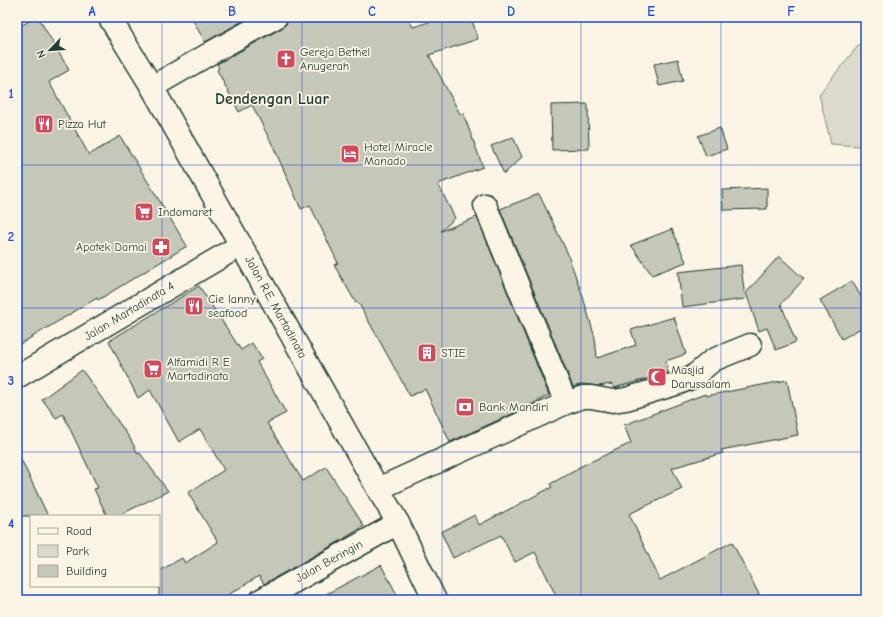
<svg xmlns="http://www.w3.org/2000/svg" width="883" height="617" font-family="'Comic Neue',sans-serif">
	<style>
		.green { fill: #dcdacc; stroke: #7e8c80 }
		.building { fill: #c5c7b9; stroke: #1f3d34 }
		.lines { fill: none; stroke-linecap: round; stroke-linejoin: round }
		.street-casing { stroke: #1f3d34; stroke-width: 25 }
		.secondary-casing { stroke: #1f3d34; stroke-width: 25 }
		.highway-casing { stroke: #1f3d34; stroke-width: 25 }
		.street { stroke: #fcf5e5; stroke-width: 22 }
		.secondary { stroke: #fcf5e5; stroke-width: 22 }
		.highway { stroke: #fcf5e5; stroke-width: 22 }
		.grid { fill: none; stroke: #1d4ed8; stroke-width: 1; stroke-opacity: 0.55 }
		.labels { text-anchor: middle; stroke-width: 3.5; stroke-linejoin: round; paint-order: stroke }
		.poi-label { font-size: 12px; fill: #1f3d34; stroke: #fcf5e5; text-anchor: start }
		.street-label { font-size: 12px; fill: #1f3d34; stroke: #fcf5e5 }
		.district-label { font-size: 16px; font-weight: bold; fill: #1f3d34; stroke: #fcf5e5 }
		.neatline { fill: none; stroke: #1d4ed8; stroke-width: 1.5 }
		.grid-label { font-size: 13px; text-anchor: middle; font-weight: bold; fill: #1d4ed8 }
	</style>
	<rect width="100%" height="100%" fill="#fcf5e5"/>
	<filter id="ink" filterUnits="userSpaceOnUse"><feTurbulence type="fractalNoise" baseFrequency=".025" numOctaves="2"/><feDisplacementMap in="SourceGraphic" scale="8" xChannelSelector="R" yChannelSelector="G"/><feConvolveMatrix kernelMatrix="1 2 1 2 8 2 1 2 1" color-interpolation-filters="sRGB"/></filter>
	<g filter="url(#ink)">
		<path class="green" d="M 866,36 L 866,144 L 858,146 L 831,144 L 819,94 Z"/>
		<path class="building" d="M 36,17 L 38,17 L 69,70 L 49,82 L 89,155 L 120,136 L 187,246 L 98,300 L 97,298 L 17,346 L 17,28 Z
			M 191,17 L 250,17 L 205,42 Z
			M 288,17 L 407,17 L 413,27 L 444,17 L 471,17 L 478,39 L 429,55 L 460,114 L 463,113 L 483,167 L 438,184 L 455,218 L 441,231 L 477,217 L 549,395 L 521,410 L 450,442 L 425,389 L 410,396 L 358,302 L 356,303 L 334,265 L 338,263 L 310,205 L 301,209 L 274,148 L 252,105 L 239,112 L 217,70 L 219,68 L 217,64 L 282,28 L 287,23 Z
			M 678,59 L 683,81 L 659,86 L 654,64 Z
			M 588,104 L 589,149 L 552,150 L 551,105 Z
			M 720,128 L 727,149 L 706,156 L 698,136 Z
			M 513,137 L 522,157 L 504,174 L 491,146 Z
			M 767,188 L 767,209 L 723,210 L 722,190 Z
			M 539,194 L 567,252 L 583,297 L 595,338 L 597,358 L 636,345 L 631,330 L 674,317 L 686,354 L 666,361 L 668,373 L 614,388 L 613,384 L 598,386 L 583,384 L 573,387 L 500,209 Z
			M 672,229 L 686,262 L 652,275 L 631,245 Z
			M 779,256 L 804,279 L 781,304 L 796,342 L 776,350 L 767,328 L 759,331 L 746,293 Z
			M 741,265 L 745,299 L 682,307 L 678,272 Z
			M 852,281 L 866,305 L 866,325 L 842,339 L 820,300 Z
			M 199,286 L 241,350 L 252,343 L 262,359 L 257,362 L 286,413 L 267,423 L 303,481 L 326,467 L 364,526 L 342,540 L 264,584 L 259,576 L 220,600 L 159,600 L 159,571 L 182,558 L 185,563 L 218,542 L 188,493 L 224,470 L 200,429 L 179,442 L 150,390 L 138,398 L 109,341 Z
			M 82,370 L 131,440 L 138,454 L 140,453 L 168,491 L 118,516 L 107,516 L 94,489 L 98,488 L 63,414 L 56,418 L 42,399 Z
			M 787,380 L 798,435 L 721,450 L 723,453 L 672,468 L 682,489 L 629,514 L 660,580 L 732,542 L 762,600 L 558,600 L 535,552 L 515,562 L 501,535 L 453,558 L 441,532 L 475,515 L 479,525 L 552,487 L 550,484 L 578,469 L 577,468 L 631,443 L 624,425 L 705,394 L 706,396 Z
			M 17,451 L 48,516 L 17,516 Z
			M 381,565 L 400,600 L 315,600 Z"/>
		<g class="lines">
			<defs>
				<path id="street" d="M 152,87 L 216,50 L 276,17
					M 485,205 L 566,403
					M 17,377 L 241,245
					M 378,489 L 566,403 L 583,397 L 591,397 L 613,401 L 626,399 L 679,383 L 693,377 L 713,360 L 750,345"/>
				<path id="secondary" d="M 261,600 L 398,523"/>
				<path id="highway" d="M 109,17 L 152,87 L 378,489 L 398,523 L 435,600"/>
			</defs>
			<use href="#street" class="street-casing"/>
			<use href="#secondary" class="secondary-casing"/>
			<use href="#highway" class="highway-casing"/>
			<use href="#street" class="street"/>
			<use href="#secondary" class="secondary"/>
			<use href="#highway" class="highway"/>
		</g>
	</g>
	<path class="grid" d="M 162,17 L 162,600M 302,17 L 302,600M 442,17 L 442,600M 581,17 L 581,600M 721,17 L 721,600M 17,165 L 866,165M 17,308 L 866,308M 17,452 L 866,452"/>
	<defs>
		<symbol id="church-square" viewBox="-11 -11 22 22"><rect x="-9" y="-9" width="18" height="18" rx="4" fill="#d1495b" stroke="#fcf5e5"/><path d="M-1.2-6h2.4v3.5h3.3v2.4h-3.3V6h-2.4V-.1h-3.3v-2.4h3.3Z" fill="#fff"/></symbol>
		<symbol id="restaurant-square" viewBox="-11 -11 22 22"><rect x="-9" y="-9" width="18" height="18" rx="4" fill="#d1495b" stroke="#fcf5e5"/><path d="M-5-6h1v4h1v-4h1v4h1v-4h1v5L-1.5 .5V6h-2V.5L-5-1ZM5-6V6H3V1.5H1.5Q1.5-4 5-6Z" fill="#fff"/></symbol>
		<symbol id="hotel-square" viewBox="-11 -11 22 22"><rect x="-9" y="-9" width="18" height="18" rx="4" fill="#d1495b" stroke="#fcf5e5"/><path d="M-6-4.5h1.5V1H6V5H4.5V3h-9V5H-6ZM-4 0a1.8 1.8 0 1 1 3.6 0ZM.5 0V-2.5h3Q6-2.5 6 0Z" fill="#fff"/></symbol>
		<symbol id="supermarket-square" viewBox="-11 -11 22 22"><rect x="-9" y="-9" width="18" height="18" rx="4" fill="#d1495b" stroke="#fcf5e5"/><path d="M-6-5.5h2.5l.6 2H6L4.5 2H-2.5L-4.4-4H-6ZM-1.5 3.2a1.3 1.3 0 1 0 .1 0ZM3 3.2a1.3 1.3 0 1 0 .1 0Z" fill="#fff"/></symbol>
		<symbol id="pharmacy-square" viewBox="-11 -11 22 22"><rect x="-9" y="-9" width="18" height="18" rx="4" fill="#d1495b" stroke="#fcf5e5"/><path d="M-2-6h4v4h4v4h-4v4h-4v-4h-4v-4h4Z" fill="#fff"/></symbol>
		<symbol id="building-square" viewBox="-11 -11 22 22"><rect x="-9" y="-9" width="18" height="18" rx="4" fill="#d1495b" stroke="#fcf5e5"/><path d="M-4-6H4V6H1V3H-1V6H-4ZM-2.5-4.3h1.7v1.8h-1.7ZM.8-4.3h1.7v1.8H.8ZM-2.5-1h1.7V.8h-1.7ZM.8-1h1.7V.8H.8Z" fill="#fff"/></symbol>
		<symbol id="mosque-square" viewBox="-11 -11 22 22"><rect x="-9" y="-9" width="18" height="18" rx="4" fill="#d1495b" stroke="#fcf5e5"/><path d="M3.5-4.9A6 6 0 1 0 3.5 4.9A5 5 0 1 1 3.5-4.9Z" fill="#fff"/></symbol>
		<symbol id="bank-square" viewBox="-11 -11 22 22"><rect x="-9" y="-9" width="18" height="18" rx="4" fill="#d1495b" stroke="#fcf5e5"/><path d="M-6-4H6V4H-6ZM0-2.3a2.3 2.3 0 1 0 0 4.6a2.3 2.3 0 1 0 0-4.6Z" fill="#fff"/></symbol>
	</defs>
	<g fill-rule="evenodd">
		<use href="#church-square" x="275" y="48" width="22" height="22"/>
		<use href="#restaurant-square" x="33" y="113" width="22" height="22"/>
		<use href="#hotel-square" x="339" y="143" width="22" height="22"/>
		<use href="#supermarket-square" x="133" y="201" width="22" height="22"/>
		<use href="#pharmacy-square" x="150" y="236" width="22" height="22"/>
		<use href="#restaurant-square" x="183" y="295" width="22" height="22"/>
		<use href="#building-square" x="416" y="342" width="22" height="22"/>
		<use href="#supermarket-square" x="142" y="358" width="22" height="22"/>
		<use href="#mosque-square" x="646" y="366" width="22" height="22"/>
		<use href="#bank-square" x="454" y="396" width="22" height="22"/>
	</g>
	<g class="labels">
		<g class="poi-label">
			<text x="300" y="56">Gereja Bethel<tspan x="300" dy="14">Anugerah</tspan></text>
			<text x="58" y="128">Pizza Hut</text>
			<text x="364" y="151">Hotel Miracle<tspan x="364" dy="14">Manado</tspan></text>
			<text x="158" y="216">Indomaret</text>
			<text x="147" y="251" text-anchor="end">Apotek Damai</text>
			<text x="208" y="303">Cie lanny<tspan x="208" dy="14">seafood</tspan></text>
			<text x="441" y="357">STIE</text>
			<text x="167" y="366">Alfamidi R E<tspan x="167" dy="14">Martadinata</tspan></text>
			<text x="671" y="374">Masjid<tspan x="671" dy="14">Darussalam</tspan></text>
			<text x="479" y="411">Bank Mandiri</text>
		</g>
		<g class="street-label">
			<text transform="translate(276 307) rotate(61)" y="4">Jalan R.E. Martadinata</text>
			<text transform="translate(129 311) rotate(-31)" y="4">Jalan Martadinata 4</text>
			<text transform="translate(329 561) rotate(-29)" y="4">Jalan Beringin</text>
		</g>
		<g class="district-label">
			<text x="272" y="104">Dendengan Luar</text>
		</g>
	</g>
	<rect width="883" height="617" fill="none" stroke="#fcf5e5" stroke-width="44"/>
	<rect x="30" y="515" width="130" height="72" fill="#fcf5e5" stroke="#a4ab9e"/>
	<rect x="38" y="528" width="20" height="6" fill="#fcf5e5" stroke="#a4ab9e"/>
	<text x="66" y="535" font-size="12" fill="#1f3d34">Road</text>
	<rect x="38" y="545" width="20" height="12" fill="#dcdacc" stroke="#a4ab9e"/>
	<text x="66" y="555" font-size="12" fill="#1f3d34">Park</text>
	<rect x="38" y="565" width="20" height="12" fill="#c5c7b9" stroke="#a4ab9e"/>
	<text x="66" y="575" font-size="12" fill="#1f3d34">Building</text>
	<g transform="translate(50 50) rotate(245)" stroke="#fcf5e5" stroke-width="3" paint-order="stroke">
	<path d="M0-3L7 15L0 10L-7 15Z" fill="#1f3d34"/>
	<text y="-6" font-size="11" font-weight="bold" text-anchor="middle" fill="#1f3d34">N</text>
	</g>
	<rect x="22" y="22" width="839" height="573" class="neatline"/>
	<g class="grid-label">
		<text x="92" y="16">A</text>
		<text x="232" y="16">B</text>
		<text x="372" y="16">C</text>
		<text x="511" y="16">D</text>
		<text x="651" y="16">E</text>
		<text x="791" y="16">F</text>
		<text x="11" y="98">1</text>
		<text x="11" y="241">2</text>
		<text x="11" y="385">3</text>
		<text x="11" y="528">4</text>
	</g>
</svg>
